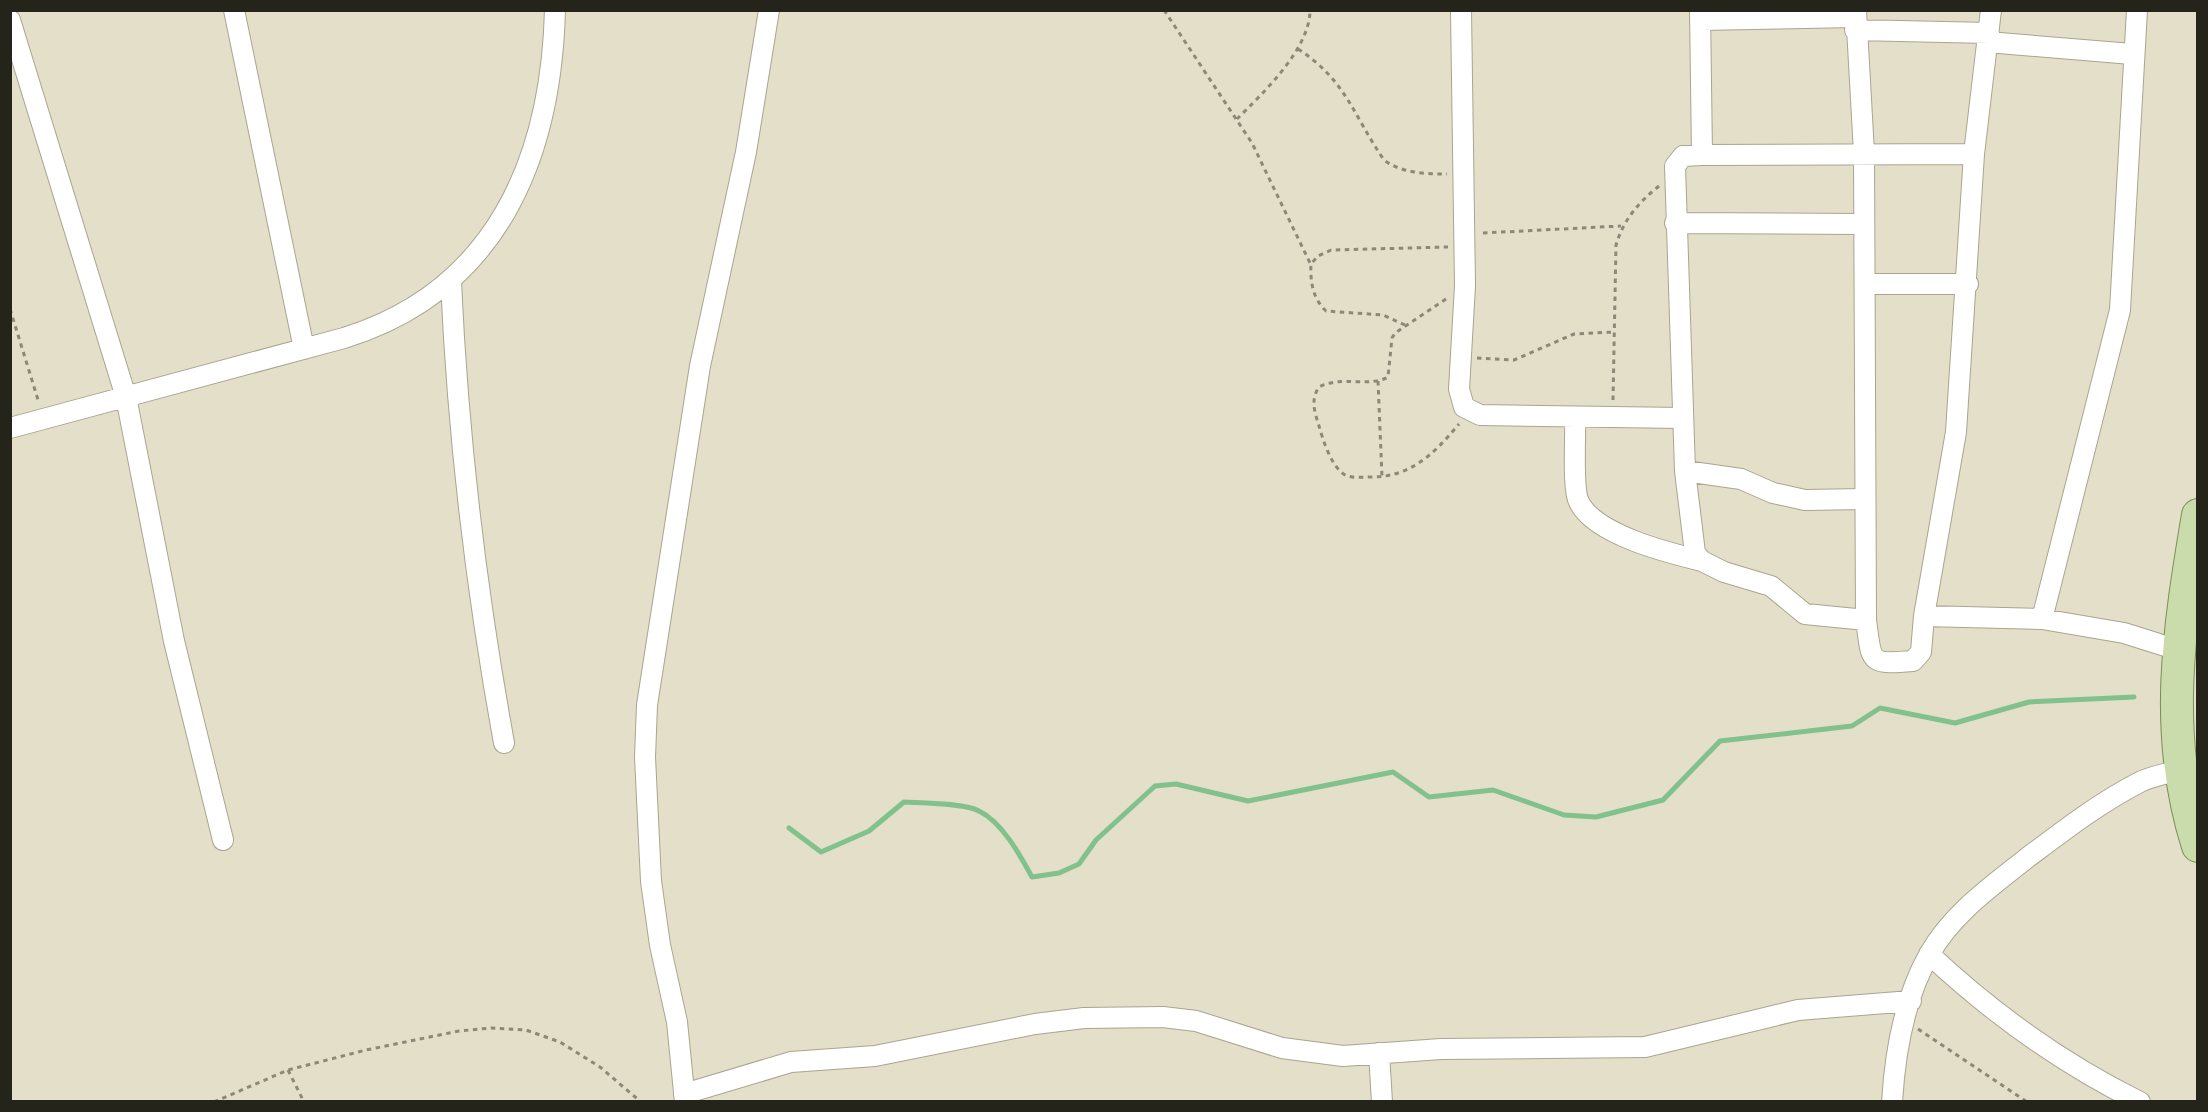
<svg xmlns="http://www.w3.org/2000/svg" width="2208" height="1112" font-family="'Noto Sans',sans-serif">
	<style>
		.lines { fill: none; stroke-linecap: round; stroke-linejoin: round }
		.stream { stroke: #80c18e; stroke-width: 5 }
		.minor-casing { stroke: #a9a590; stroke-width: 22 }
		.primary-casing { stroke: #7a8c56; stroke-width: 34 }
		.path { stroke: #8c8979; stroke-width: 3; stroke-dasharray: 4.5 4.5; stroke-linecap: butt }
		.minor { stroke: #fff; stroke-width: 20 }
		.primary { stroke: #cbdcac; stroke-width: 32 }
	</style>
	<rect width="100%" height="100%" fill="#e3dfc9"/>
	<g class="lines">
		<path class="stream" d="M 789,828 L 821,852 L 869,831 L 904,802 C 921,803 964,803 979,811 C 1002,822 1020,855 1032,877 L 1059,873 L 1079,864 L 1096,840 L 1155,786 L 1176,784 L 1248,801 L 1393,772 L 1429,797 L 1493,790 L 1564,815 L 1596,817 L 1663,800 L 1720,741 L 1852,726 L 1880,708 L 1955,723 L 2029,702 L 2134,697"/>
		<defs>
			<path id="minor" d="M 234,10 L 304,349
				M 1461,10 L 1465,286 L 1459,389 L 1464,407 L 1480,415 L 1682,418
				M 1700,10 L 1702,155
				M 1856,10 L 1864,153 L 1866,620 C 1872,662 1867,665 1913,661 L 1921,652 L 1924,616 L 1956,432 L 1974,154 L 1991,10
				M 10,20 L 126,397 L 174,641 L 223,840
				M 1700,20 L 1856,17
				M 1855,30 L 1989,33
				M 1987,42 L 2132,54
				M 1675,223 L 1864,224
				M 451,282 C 458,438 476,590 504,743
				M 1865,284 L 1968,284
				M 1575,418 C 1576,435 1572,489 1579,502 C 1595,535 1669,553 1702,561
				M 10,428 L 344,338 C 496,291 551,160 555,10
				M 1685,471 L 1741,479 L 1773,493 L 1805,500 L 1865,499
				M 1924,616 L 2042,619 L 2124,633 L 2178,650
				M 2042,619 L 2120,310 L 2137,10
				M 1866,620 L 1805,614 L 1771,586 L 1724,572 L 1702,561 L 1695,553 L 1685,471 L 1675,166 L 1683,156 L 1702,155 L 1974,154
				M 1929,954 C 1992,1013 2063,1064 2140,1102
				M 1379,1053 L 1382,1102
				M 684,1094 L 791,1062 L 875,1056 L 1035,1024 L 1084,1018 L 1163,1017 L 1196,1021 L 1282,1048 L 1343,1056 L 1441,1049 L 1645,1047 L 1798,1010 L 1911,1001
				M 685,1102 L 677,1022 L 660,945 L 651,881 L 645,757 L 647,705 L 700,366 L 746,152 L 769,10
				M 1892,1102 C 1895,1053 1905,996 1930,953 C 1953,913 1992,886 2027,858 C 2063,831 2099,803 2140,782 C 2152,776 2166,774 2179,770"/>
			<path id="primary" d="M 2198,515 C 2179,628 2162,734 2198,846"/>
		</defs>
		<use href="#minor" class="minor-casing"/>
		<use href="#primary" class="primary-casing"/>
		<path class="path" d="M 1164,10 L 1252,143 L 1310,263
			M 1298,49 C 1346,80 1353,115 1384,160 C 1401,173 1425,174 1447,174
			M 1237,119 C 1263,93 1310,49 1310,10
			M 1483,233 L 1621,226
			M 1446,299 L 1395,333 L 1392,338 L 1388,377 C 1368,388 1342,375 1319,387 C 1310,400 1315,413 1319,426 C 1323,440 1330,462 1341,472 C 1348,479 1359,477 1368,477 C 1410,478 1433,455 1459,424
			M 10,309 L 39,403
			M 1405,325 L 1383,315 L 1326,311 C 1313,299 1310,282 1311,264 L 1318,256 L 1331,250 L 1448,247
			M 1477,358 L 1514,360 L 1574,334 L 1614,332
			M 1378,381 L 1382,477
			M 1613,400 L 1616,245 C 1624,219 1638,203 1659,186
			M 1918,1029 L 2027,1102
			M 288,1070 L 304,1102
			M 214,1102 L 288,1070 L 366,1050 L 459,1031 L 491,1028 L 526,1030 L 560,1042 L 600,1067 L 641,1102"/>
		<use href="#minor" class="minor"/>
		<use href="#primary" class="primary"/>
	</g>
	<rect width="2208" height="1112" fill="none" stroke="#25241b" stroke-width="24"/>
</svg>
